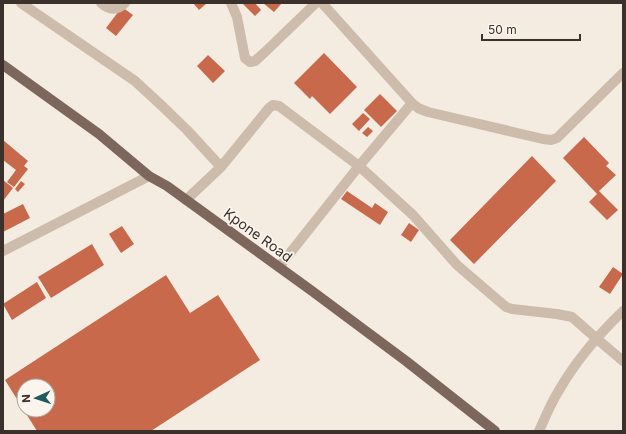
<svg xmlns="http://www.w3.org/2000/svg" width="626" height="434" font-family="Inter,sans-serif">
	<style>
		.building { fill: #c8694b; fill-rule: evenodd }
		.lines { fill: none; stroke-linecap: round; stroke-linejoin: round }
		.minor { stroke: #cdbbac; stroke-width: 10 }
		.major { stroke: #7d675c; stroke-width: 10 }
		.labels { text-anchor: middle; stroke-width: 3.5; stroke-linejoin: round; paint-order: stroke }
		.street-label { font-size: 14px; fill: #3b302b; stroke: #fbf5ee }
	</style>
	<rect width="100%" height="100%" fill="#f4ebe1"/>
	<path class="building" d="M 193,3 L 207,3 L 199,10 Z
		M 242,3 L 255,3 L 261,10 L 255,16 Z
		M 263,3 L 282,3 L 274,12 Z
		M 122,7 L 133,15 L 116,36 L 106,28 Z
		M 324,53 L 357,87 L 330,114 L 312,96 L 310,99 L 294,83 Z
		M 208,55 L 225,71 L 213,83 L 197,66 Z
		M 380,94 L 397,111 L 381,127 L 364,110 Z
		M 363,113 L 370,119 L 359,131 L 352,124 Z
		M 368,127 L 373,131 L 367,137 L 362,133 Z
		M 584,137 L 609,163 L 606,166 L 616,175 L 599,191 L 618,210 L 607,220 L 589,202 L 597,194 L 563,158 Z
		M 3,140 L 28,161 L 24,166 L 28,169 L 14,187 L 7,182 L 16,170 L 3,160 Z
		M 532,156 L 556,181 L 474,264 L 450,240 Z
		M 3,180 L 13,188 L 3,201 Z
		M 21,181 L 25,184 L 18,192 L 15,189 Z
		M 347,191 L 372,208 L 375,203 L 388,212 L 380,225 L 341,199 Z
		M 23,204 L 30,218 L 3,232 L 3,214 Z
		M 409,223 L 419,230 L 411,242 L 401,235 Z
		M 122,226 L 134,244 L 121,253 L 109,234 Z
		M 92,244 L 104,265 L 51,298 L 38,277 Z
		M 613,267 L 623,274 L 610,294 L 599,287 Z
		M 166,275 L 190,313 L 218,295 L 260,360 L 151,431 L 37,431 L 5,380 ZM 24,386 L 48,386 L 48,410 L 24,410 Z
		M 37,282 L 46,298 L 12,320 L 3,304 Z"/>
	<g class="lines">
		<path class="minor" d="M 21,3 L 135,81 L 161,105 L 187,130 L 221,167
			M 101,3 C 109,10 117,11 125,3
			M 231,3 L 237,17 L 245,58 L 250,62 L 255,61 L 265,52 L 316,3
			M 322,3 L 412,103 L 418,108 L 428,112 L 543,139 L 551,140 L 557,138 L 623,73
			M 186,200 L 221,167 L 269,108 L 273,105 L 279,106 L 359,166 L 413,215 L 457,265 L 506,307 L 512,309 L 557,314 L 572,317 L 597,339 L 623,361
			M 3,251 L 149,176
			M 279,267 L 359,166 L 412,103
			M 539,431 C 545,418 550,405 558,392 C 575,362 598,335 623,311"/>
		<path class="major" d="M 3,65 L 99,134 L 149,176 L 167,186 L 312,291 L 406,361 L 495,431"/>
	</g>
	<g class="labels">
		<g class="street-label">
			<text transform="translate(258 235) rotate(36)" y="5">Kpone Road</text>
		</g>
	</g>
	<rect width="626" height="434" fill="none" stroke="#3b302b" stroke-width="8"/>
	<g transform="translate(36 398) rotate(267)"><circle r="19" fill="#fbf5ee" stroke="#aea6a0"/>
	<path d="M0-3L7 15L0 10L-7 15Z" fill="#1f5a5e"/>
	<text y="-6" font-size="11" font-weight="bold" text-anchor="middle" fill="#3b302b">N</text>
	</g>
	<path d="M482 34v6h98v-6" fill="none" stroke="#3b302b" stroke-width="2"/>
	<text x="488" y="34" font-size="12" fill="#3b302b" stroke="#fbf5ee" stroke-width="3" paint-order="stroke">50 m</text>
</svg>
